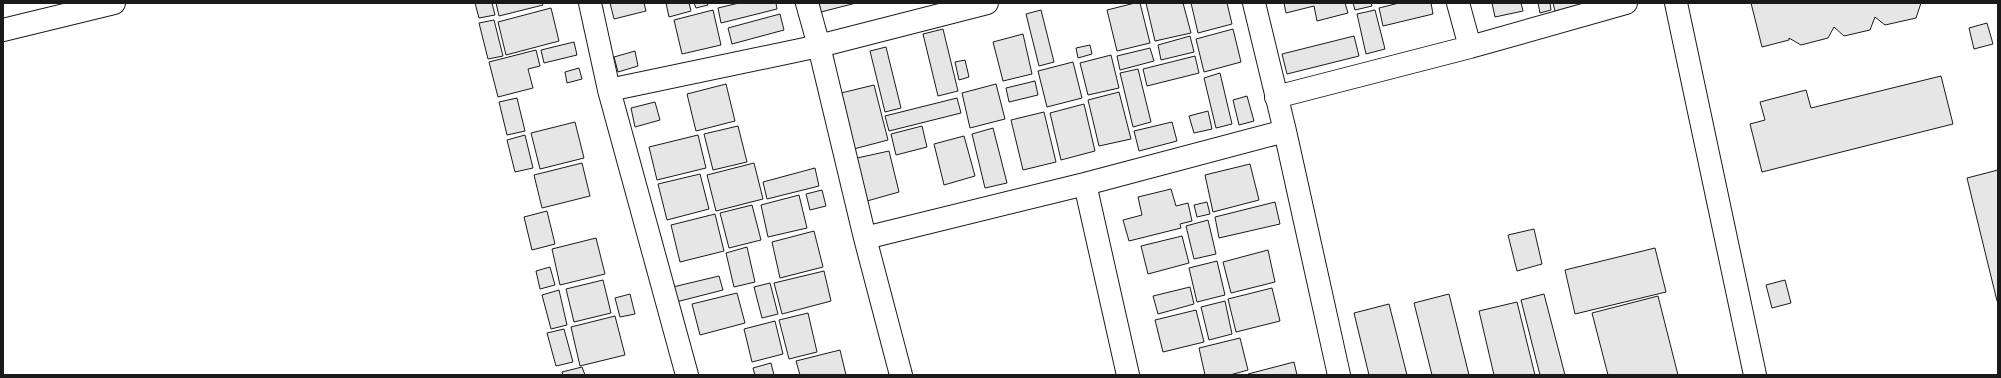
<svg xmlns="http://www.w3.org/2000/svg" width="2001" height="378" font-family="'Archivo Narrow',sans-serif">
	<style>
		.building { fill: #e6e6e6; stroke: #1a1a1a }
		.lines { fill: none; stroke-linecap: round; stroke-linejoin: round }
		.minor-casing { stroke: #1a1a1a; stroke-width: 24 }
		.minor { stroke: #fff; stroke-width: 22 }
	</style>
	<rect width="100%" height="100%" fill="#fff"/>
	<path class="building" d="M 475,3 L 492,3 L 495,15 L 479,18 Z
		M 496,3 L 542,3 L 543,5 L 499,16 Z
		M 610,3 L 644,3 L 646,11 L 614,19 Z
		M 666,3 L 689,3 L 691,11 L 669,17 Z
		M 694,3 L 707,3 L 708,5 L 696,8 Z
		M 739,3 L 776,3 L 777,9 L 721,23 L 718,8 Z
		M 819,3 L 856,3 L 821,12 Z
		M 1135,3 L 1140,3 L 1150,43 L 1117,51 L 1107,10 Z
		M 1146,3 L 1183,3 L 1191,33 L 1155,41 Z
		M 1191,3 L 1227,3 L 1232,24 L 1198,33 Z
		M 1284,3 L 1345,3 L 1348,13 L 1317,21 L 1314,6 L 1286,13 Z
		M 1353,3 L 1371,3 L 1372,6 L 1355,10 Z
		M 1399,3 L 1431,3 L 1433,14 L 1383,26 L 1379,8 Z
		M 1492,3 L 1521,3 L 1523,11 L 1495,17 Z
		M 1538,3 L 1550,3 L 1551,10 L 1540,13 Z
		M 1553,3 L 1587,3 L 1555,11 Z
		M 1751,3 L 1921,3 L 1916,18 L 1885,25 L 1875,17 L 1870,30 L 1844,36 L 1834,27 L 1828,38 L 1801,45 L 1789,38 L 1789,40 L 1762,47 Z
		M 551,8 L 559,41 L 506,55 L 498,22 Z
		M 713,10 L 721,45 L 682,54 L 674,20 Z
		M 1041,10 L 1054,62 L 1039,66 L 1026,14 Z
		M 1375,10 L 1385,49 L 1366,54 L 1357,14 Z
		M 780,14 L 784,30 L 732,44 L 728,28 Z
		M 494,20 L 503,56 L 488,59 L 479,23 Z
		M 1987,23 L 1993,44 L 1974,49 L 1969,28 Z
		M 943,29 L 958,91 L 938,96 L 923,34 Z
		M 1233,29 L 1241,62 L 1204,72 L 1196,39 Z
		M 1023,34 L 1032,74 L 1003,81 L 993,42 Z
		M 1190,36 L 1194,52 L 1161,60 L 1158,45 Z
		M 1354,36 L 1359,56 L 1287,74 L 1282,54 Z
		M 574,42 L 577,55 L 544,63 L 541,50 Z
		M 1090,45 L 1092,54 L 1078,58 L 1076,48 Z
		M 886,47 L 901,108 L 885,112 L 870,51 Z
		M 1150,48 L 1154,61 L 1120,70 L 1117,56 Z
		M 536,50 L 540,66 L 528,69 L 533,88 L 498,97 L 489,62 Z
		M 635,51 L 638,66 L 618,72 L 614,57 Z
		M 1111,55 L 1119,88 L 1088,95 L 1080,63 Z
		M 1195,56 L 1199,73 L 1147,86 L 1143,69 Z
		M 965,60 L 969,77 L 959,80 L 955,62 Z
		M 1073,62 L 1082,98 L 1047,107 L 1038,71 Z
		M 579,68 L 582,79 L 567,83 L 565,72 Z
		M 1138,69 L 1151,122 L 1133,127 L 1120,73 Z
		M 1220,73 L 1232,124 L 1216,128 L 1204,78 Z
		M 1941,76 L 1953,124 L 1762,172 L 1750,124 L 1765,120 L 1760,102 L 1806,90 L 1811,108 Z
		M 1035,81 L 1038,95 L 1009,102 L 1006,88 Z
		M 726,84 L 735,121 L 696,131 L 687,94 Z
		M 996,84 L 1005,119 L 970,128 L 962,93 Z
		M 874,85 L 888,140 L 850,150 L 837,94 Z
		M 1119,92 L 1131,139 L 1099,146 L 1088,100 Z
		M 1247,96 L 1254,121 L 1239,125 L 1233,100 Z
		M 517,98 L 525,131 L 507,135 L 499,102 Z
		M 957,98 L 961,113 L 889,131 L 885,116 Z
		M 655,102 L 660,120 L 635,127 L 631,108 Z
		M 1084,104 L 1095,151 L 1061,160 L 1050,113 Z
		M 1208,111 L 1212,129 L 1194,133 L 1189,116 Z
		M 1044,112 L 1056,162 L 1023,170 L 1011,120 Z
		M 575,122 L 584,158 L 540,169 L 531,133 Z
		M 1172,122 L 1177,141 L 1139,151 L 1134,131 Z
		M 738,126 L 747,162 L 713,170 L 704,134 Z
		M 922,126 L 927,147 L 896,155 L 891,134 Z
		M 993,128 L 1007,183 L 985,188 L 972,134 Z
		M 525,135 L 533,168 L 515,172 L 507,140 Z
		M 698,135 L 706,168 L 657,180 L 649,147 Z
		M 964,136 L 975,176 L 944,185 L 934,144 Z
		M 889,151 L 899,192 L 867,201 L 857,158 Z
		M 582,163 L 590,196 L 542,208 L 534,175 Z
		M 754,163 L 763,199 L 716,211 L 707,175 Z
		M 1250,164 L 1259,200 L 1213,212 L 1205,175 Z
		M 815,168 L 819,186 L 767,199 L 763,182 Z
		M 1998,170 L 1998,300 L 1997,301 L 1967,178 Z
		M 700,174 L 709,209 L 667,220 L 658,184 Z
		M 1171,189 L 1176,206 L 1188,203 L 1192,221 L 1180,224 L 1181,228 L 1129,241 L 1123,220 L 1142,215 L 1138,197 Z
		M 822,190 L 826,206 L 810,210 L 806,194 Z
		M 799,195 L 807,228 L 768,237 L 761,205 Z
		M 1207,202 L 1210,214 L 1197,217 L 1194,205 Z
		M 1275,202 L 1280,224 L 1219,238 L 1215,217 Z
		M 752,205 L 761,240 L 729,248 L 720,213 Z
		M 547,211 L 555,244 L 532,250 L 524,217 Z
		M 715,214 L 724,251 L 680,262 L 671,225 Z
		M 1208,220 L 1216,254 L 1194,259 L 1186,226 Z
		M 1534,229 L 1542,264 L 1517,271 L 1508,235 Z
		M 814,231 L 823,267 L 780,278 L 772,242 Z
		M 1182,236 L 1189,263 L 1148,274 L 1141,246 Z
		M 596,238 L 605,274 L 560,285 L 552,249 Z
		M 747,247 L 755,282 L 734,287 L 726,253 Z
		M 1655,248 L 1666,292 L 1575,314 L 1565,270 Z
		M 1268,250 L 1275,282 L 1231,293 L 1223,262 Z
		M 1217,261 L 1225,295 L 1197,302 L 1189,268 Z
		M 550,267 L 555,285 L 540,289 L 536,271 Z
		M 824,271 L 831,301 L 782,314 L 774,283 Z
		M 719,276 L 723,290 L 676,302 L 673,287 Z
		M 603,280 L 611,313 L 574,322 L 566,289 Z
		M 1785,280 L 1791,303 L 1772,308 L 1766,285 Z
		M 770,283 L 778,314 L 762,318 L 754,287 Z
		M 1190,287 L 1194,304 L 1158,314 L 1153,296 Z
		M 1272,288 L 1280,321 L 1236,332 L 1228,299 Z
		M 559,290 L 567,325 L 551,329 L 542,295 Z
		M 737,293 L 745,323 L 700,335 L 692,304 Z
		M 630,294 L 635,314 L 620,317 L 615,298 Z
		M 1449,294 L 1469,375 L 1432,375 L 1414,303 Z
		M 1544,294 L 1565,375 L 1540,375 L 1521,300 Z
		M 1658,296 L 1678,375 L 1608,375 L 1592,313 Z
		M 1225,301 L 1232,334 L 1209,340 L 1201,307 Z
		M 1517,302 L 1535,375 L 1494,375 L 1479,311 Z
		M 1389,304 L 1407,375 L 1369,375 L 1354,313 Z
		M 1196,310 L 1204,342 L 1163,352 L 1155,320 Z
		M 808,313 L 817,352 L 789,359 L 779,320 Z
		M 615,316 L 625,355 L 580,366 L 571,327 Z
		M 775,321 L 783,354 L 752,362 L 744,329 Z
		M 564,329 L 573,362 L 556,366 L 547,333 Z
		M 1240,338 L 1248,370 L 1230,375 L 1205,375 L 1199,348 Z
		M 840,350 L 846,375 L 800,375 L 796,361 Z
		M 1294,362 L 1297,375 L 1248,375 L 1248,374 Z
		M 771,363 L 774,375 L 755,375 L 753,368 Z
		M 582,367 L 585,375 L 563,375 L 562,372 Z"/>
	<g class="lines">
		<defs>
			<path id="minor" d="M 590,3 L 609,90 L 687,375
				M 807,3 L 819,46 L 865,238 L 901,375
				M 1254,3 L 1285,131 L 1339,375
				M 1458,3 L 1470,47
				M 1676,3 L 1755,375
				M 3,30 L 114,3
				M 609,90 L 819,46 L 987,3
				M 1276,97 L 1470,47 L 1626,3
				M 1085,184 L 1128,375
				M 865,238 L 1085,184 L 1285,131"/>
		</defs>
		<use href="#minor" class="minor-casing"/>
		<use href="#minor" class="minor"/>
	</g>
	<rect width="2001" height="378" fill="none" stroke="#1a1a1a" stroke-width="8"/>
</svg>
